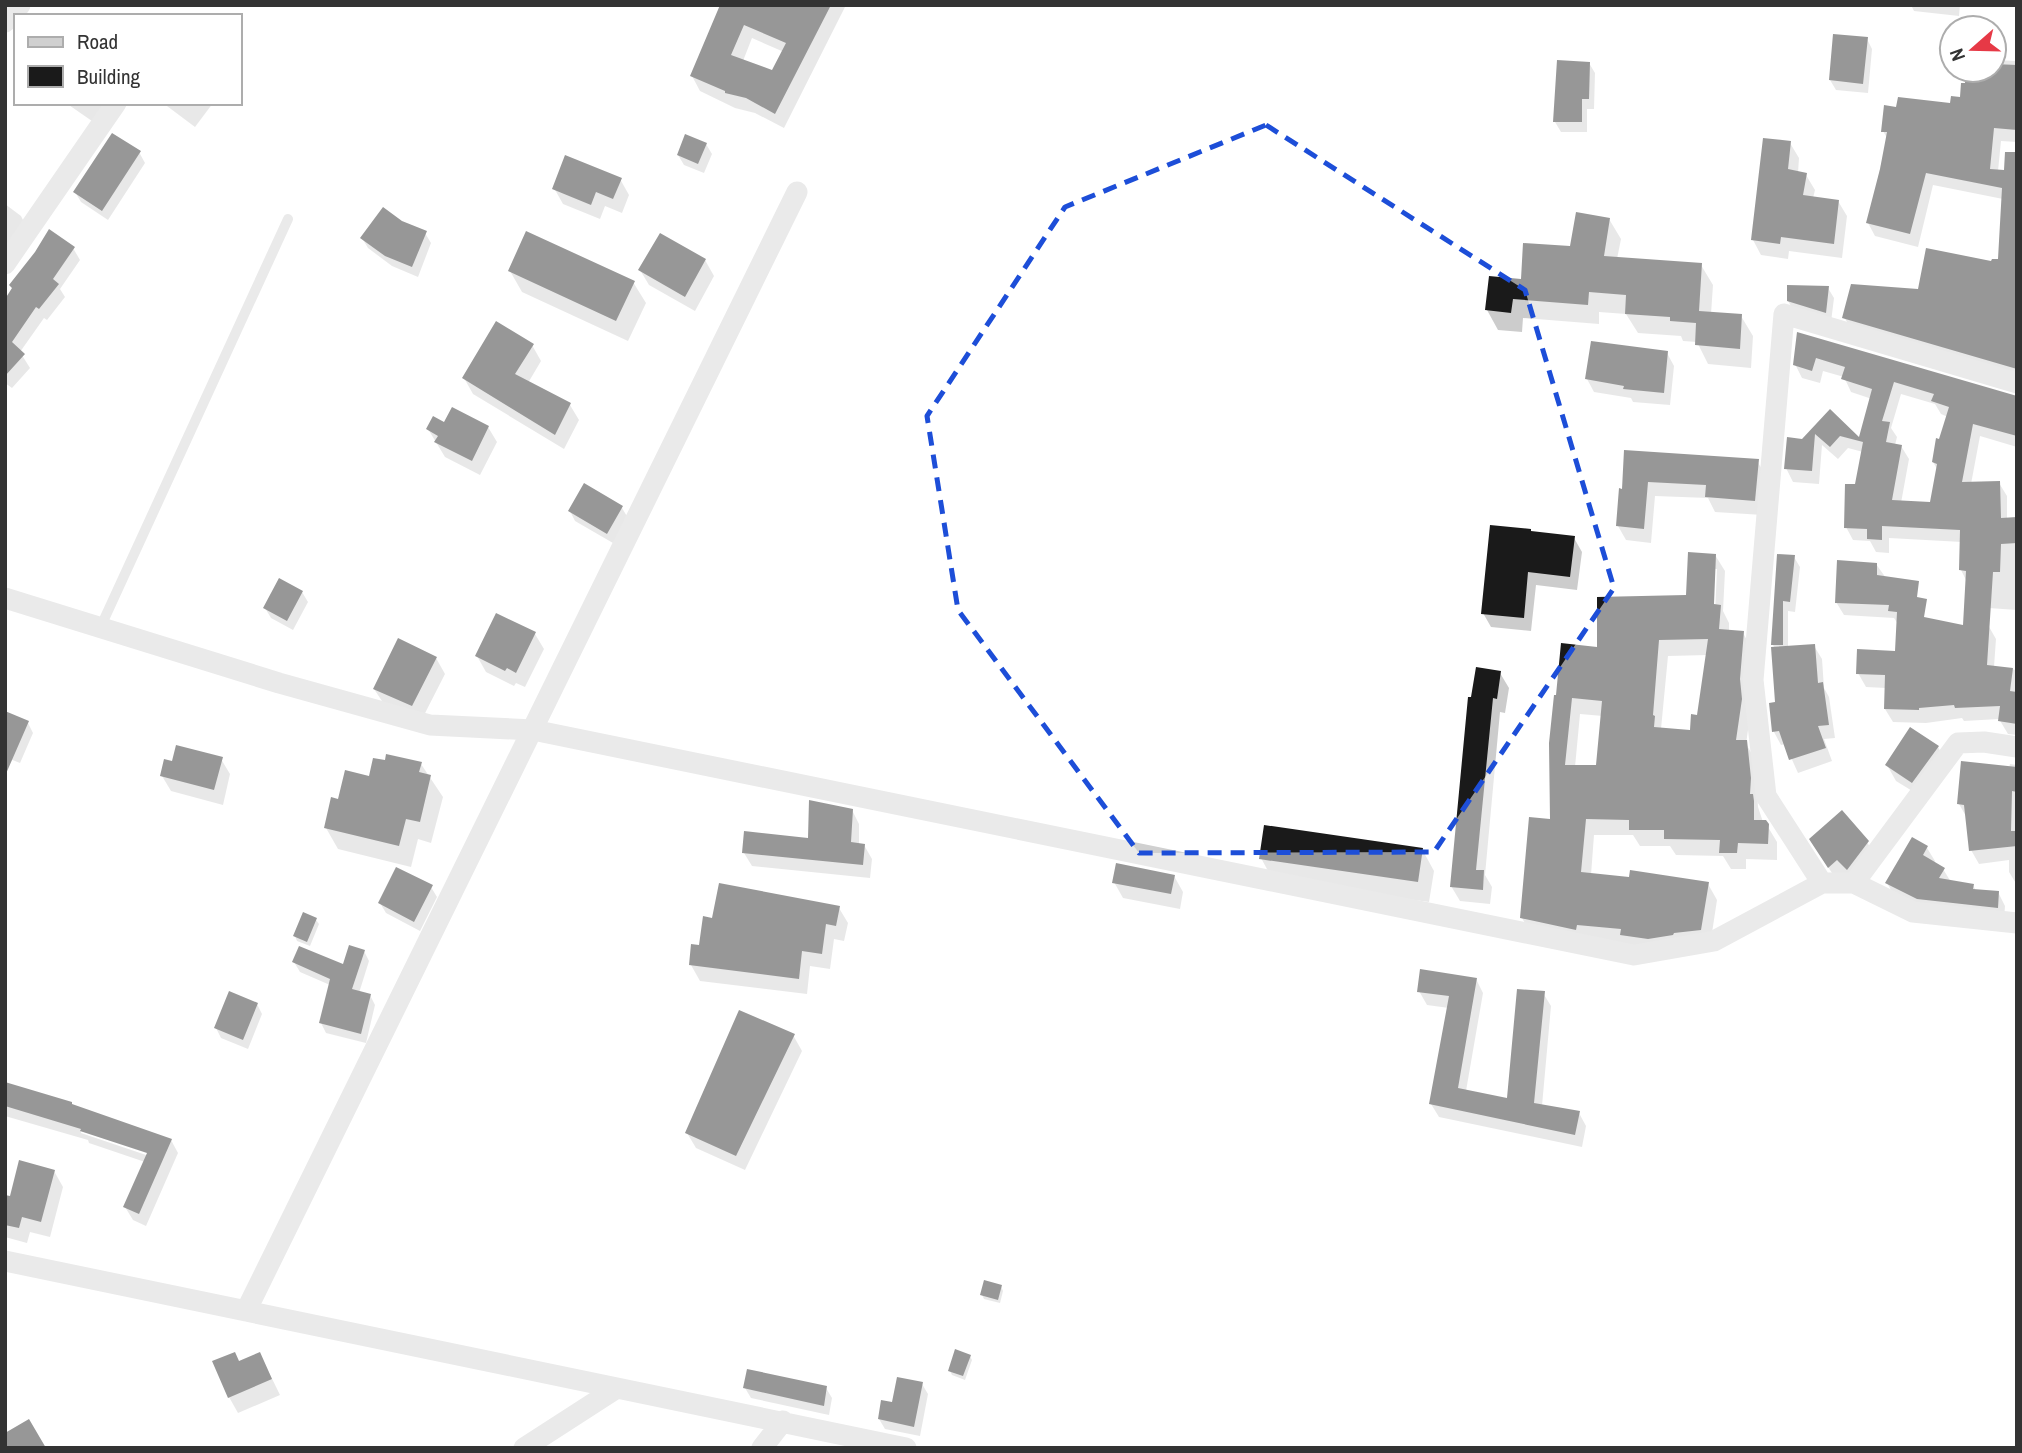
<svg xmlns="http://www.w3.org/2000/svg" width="2022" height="1453" font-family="'Archivo Narrow',sans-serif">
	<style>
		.shadow { fill: #0003; fill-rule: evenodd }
		.building { fill: #1a1a1a; fill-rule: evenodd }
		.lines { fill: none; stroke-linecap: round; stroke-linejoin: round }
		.lane { stroke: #d0d0d0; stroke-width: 10 }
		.street { stroke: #d0d0d0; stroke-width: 21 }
		.marked { fill: none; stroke: #1d4ed8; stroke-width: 5; stroke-dasharray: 14 9; stroke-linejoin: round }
	</style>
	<rect width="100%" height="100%" fill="#fff"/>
	<path class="shadow" d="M 722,5 L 845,7 L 784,128 L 755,113 L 735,108 L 700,91 L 692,76 ZM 752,38 L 784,52 L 773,73 L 743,61 Z
		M 1911,5 L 1960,5 L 1959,16 L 1914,11 Z
		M 1867,39 L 1872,49 L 1868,93 L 1836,90 L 1830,80 Z
		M 1994,60 L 2017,61 L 2017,142 L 2001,141 L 1998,171 L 2017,172 L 2017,379 L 1852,330 L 1844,317 L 1999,261 L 2003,199 L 1933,185 L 1918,247 L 1875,236 L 1868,223 L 1887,138 L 1883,131 L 1898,109 L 1952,105 L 1962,99 L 1967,85 L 1968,70 L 1994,70 Z
		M 1589,63 L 1595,73 L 1594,109 L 1587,109 L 1587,132 L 1561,132 L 1555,122 Z
		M 66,103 L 121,103 L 102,128 Z
		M 163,103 L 213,103 L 195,127 Z
		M 1790,143 L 1799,158 L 1798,173 L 1806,175 L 1815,190 L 1813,198 L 1838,201 L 1847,216 L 1842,258 L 1789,251 L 1788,259 L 1761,255 L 1753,240 Z
		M 706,144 L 712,154 L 704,173 L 684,165 L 678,155 Z
		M 139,152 L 145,163 L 108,220 L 81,202 L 75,192 Z
		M 620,179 L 629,195 L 622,213 L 605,206 L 600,219 L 563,204 L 554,188 Z
		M 5,204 L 21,216 L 26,226 L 5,251 Z
		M 1609,219 L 1621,239 L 1617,259 L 1701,265 L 1713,285 L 1711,314 L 1741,316 L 1753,336 L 1751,368 L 1708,364 L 1697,342 L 1683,341 L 1681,336 L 1638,333 L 1626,314 L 1599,312 L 1599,324 L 1523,318 L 1522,332 L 1498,330 L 1487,310 L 1523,281 Z
		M 401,223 L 425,233 L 431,243 L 418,277 L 392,266 L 368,248 L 362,238 Z
		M 73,248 L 80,260 L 60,289 L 65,297 L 47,320 L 44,318 L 20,352 L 30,368 L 12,388 L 5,383 L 5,302 Z
		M 705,260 L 714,276 L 695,311 L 649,285 L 640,270 Z
		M 510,271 L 633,282 L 646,303 L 628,341 L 522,292 Z
		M 1828,288 L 1834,298 L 1831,322 L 1794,311 L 1788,301 Z
		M 1799,334 L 2017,397 L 2017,447 L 1980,436 L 1971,484 L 1999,483 L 2007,496 L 2007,519 L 2017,519 L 2017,610 L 1974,607 L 1967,582 L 1961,570 L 1962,542 L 1889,538 L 1889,553 L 1876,552 L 1870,541 L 1853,540 L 1846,527 L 1863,452 L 1848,448 L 1838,459 L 1822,445 L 1819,484 L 1793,482 L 1786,468 L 1803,440 L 1830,412 L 1860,441 L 1872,399 L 1851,392 L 1844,377 L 1823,371 L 1820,383 L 1802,378 L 1795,364 ZM 1901,394 L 1935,404 L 1941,414 L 1948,417 L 1933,462 L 1937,469 L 1931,504 L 1901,503 L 1909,459 L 1901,446 L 1895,445 L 1897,437 L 1891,428 Z
		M 532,345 L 541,361 L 528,383 L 570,405 L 579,420 L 564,449 L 473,394 L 464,378 Z
		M 1667,353 L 1674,366 L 1670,405 L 1633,402 L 1631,398 L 1594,392 L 1587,379 Z
		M 445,424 L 488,427 L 497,442 L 480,475 L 445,457 L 428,429 Z
		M 1625,452 L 1757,461 L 1766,476 L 1763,515 L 1715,512 L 1708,498 L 1655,496 L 1651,543 L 1626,540 L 1618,526 L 1623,491 Z
		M 585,486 L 622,508 L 628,518 L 613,543 L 575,521 L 570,511 Z
		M 1531,532 L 1574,538 L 1582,552 L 1577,590 L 1536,585 L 1531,631 L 1491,627 L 1483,613 Z
		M 1715,555 L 1725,571 L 1723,611 L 1729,623 L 1729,632 L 1743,633 L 1752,649 L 1750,716 L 1746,744 L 1755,759 L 1758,807 L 1763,822 L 1765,822 L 1777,842 L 1777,860 L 1746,859 L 1746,869 L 1731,869 L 1723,856 L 1676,855 L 1670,846 L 1640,846 L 1633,835 L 1594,835 L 1591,875 L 1708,884 L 1717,900 L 1710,946 L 1682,951 L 1531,934 L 1522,918 L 1552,821 L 1555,697 L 1599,649 L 1688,597 ZM 1714,569 L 1717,569 L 1715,613 L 1712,613 ZM 1708,655 L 1698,717 L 1692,732 L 1661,729 L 1668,656 ZM 1580,714 L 1603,716 L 1598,767 L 1575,767 Z
		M 1779,555 L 1794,557 L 1800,567 L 1795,612 L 1788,611 L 1788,648 L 1814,646 L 1822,659 L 1824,688 L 1829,697 L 1835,738 L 1824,739 L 1832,761 L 1798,773 L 1785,744 L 1781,745 L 1774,732 L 1771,704 L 1777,703 L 1775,649 L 1773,645 Z
		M 1876,564 L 1913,616 L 1964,627 L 1988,625 L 1996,639 L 1994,667 L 2017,670 L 2017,735 L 2008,734 L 1999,719 L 1964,721 L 1962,718 L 1926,723 L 1893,722 L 1885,709 L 1886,688 L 1866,687 L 1858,673 L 1896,653 L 1898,624 L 1894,618 L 1844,615 L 1836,602 Z
		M 302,592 L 308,602 L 293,630 L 271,618 L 265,608 Z
		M 535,634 L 544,649 L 525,687 L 516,683 L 514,686 L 486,672 L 477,656 Z
		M 436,658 L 445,674 L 421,721 L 384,704 L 374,689 Z
		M 1500,673 L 1509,688 L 1505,713 L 1500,712 L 1485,875 L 1492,887 L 1490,904 L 1460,901 L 1451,886 L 1469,699 Z
		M 28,723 L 33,733 L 20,763 L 5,757 Z
		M 1910,730 L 1938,747 L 1947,763 L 1922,797 L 1896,781 L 1887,765 Z
		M 221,759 L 230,774 L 223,805 L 171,791 L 162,776 L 173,763 Z
		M 421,764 L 443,797 L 431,843 L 418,839 L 411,867 L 338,849 L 326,828 L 340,801 L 370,778 Z
		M 2010,764 L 2017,765 L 2017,885 L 2009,872 L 2009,860 L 1979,864 L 1971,850 L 1967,818 L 1959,804 L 2009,768 Z
		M 852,810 L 859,824 L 859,845 L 864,845 L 872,859 L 870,878 L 752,866 L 744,853 L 809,840 Z
		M 1912,839 L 1927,848 L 1935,861 L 1934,863 L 1943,869 L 1951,882 L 1973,885 L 1976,891 L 1998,892 L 2005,906 L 2004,920 L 1926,912 L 1895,897 L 1887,883 Z
		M 1867,842 L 1876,858 L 1838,882 L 1820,855 Z
		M 1422,849 L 1434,871 L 1429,902 L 1273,880 L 1261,858 Z
		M 1174,876 L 1183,892 L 1180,909 L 1123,898 L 1114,882 Z
		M 431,887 L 437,897 L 420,931 L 386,913 L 380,903 Z
		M 839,908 L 848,923 L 844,941 L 834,939 L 830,969 L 810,966 L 807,994 L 700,981 L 691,965 L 714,920 Z
		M 316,920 L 319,924 L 310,946 L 297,941 L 295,936 Z
		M 364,951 L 369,961 L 359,993 L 370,995 L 375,1005 L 366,1043 L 326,1033 L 321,1023 L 330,985 L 300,972 L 294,962 L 344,966 Z
		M 1476,979 L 1483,993 L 1466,1091 L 1509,1100 L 1543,993 L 1551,1006 L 1542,1106 L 1579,1113 L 1586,1126 L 1582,1147 L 1439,1117 L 1431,1104 L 1449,1008 L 1427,1005 L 1419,991 Z
		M 257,1004 L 262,1014 L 248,1049 L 221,1038 L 216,1028 Z
		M 793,1035 L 802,1051 L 745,1170 L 696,1148 L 687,1133 Z
		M 5,1084 L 171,1140 L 178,1153 L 146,1226 L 133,1220 L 125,1207 L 145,1162 L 89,1143 L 88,1140 L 5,1116 ZM 81,1129 L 156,1155 L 155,1158 L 81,1133 Z
		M 54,1171 L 63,1187 L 50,1237 L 30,1232 L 27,1243 L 5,1237 L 5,1197 L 11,1198 Z
		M 1001,1286 L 1003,1291 L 1000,1303 L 984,1299 L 982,1295 Z
		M 260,1354 L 280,1395 L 238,1413 L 229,1397 L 239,1363 Z
		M 970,1356 L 972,1360 L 965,1380 L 952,1375 L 950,1371 Z
		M 922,1384 L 928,1394 L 920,1436 L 885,1429 L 879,1419 L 893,1404 Z
		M 745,1388 L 826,1388 L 832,1398 L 829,1415 L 751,1398 Z"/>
	<path class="building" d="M 720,5 L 831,5 L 775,114 L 746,98 L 725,93 L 725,91 L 690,76 ZM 744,25 L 786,43 L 772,70 L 731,55 Z
		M 1833,34 L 1868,37 L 1863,84 L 1829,80 Z
		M 1557,60 L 1590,62 L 1589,99 L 1582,99 L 1582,122 L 1553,122 Z
		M 1994,64 L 2017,65 L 2017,130 L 1994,128 L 1990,169 L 2004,170 L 2005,152 L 2017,152 L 2017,369 L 1842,318 L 1851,284 L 1918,289 L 1926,248 L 1991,261 L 1992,259 L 1998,259 L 2002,188 L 1926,173 L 1910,234 L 1866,223 L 1880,169 L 1887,132 L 1881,132 L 1884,105 L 1896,107 L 1898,97 L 1950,103 L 1951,96 L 1960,97 L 1961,83 L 1965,83 L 1966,70 L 1994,70 Z
		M 112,133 L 141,151 L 102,211 L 73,192 Z
		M 685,134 L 707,143 L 698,164 L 677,155 Z
		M 1763,138 L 1791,141 L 1788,169 L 1807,173 L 1803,195 L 1839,200 L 1834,244 L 1781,237 L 1780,244 L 1751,240 Z
		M 565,155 L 622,178 L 613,199 L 596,192 L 591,205 L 552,189 Z
		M 383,207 L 402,221 L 427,231 L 412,267 L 385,256 L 360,238 Z
		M 1576,212 L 1610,218 L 1604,256 L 1702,263 L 1699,311 L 1742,314 L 1740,349 L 1695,345 L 1696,323 L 1670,321 L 1670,317 L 1625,314 L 1626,295 L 1589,292 L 1588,305 L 1513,299 L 1511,313 L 1485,310 L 1489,276 L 1521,279 L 1523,243 L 1570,246 Z
		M 49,229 L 75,247 L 53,279 L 59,284 L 39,309 L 36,307 L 12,342 L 25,354 L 5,376 L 5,299 L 12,288 L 9,285 L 35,252 Z
		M 526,231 L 635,281 L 616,321 L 508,271 Z
		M 660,233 L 706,259 L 685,297 L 638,270 Z
		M 1787,285 L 1829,286 L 1826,313 L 1787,301 Z
		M 496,321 L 534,344 L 515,374 L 571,403 L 555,435 L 462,378 Z
		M 1797,332 L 2017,396 L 2017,436 L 1973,424 L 1962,482 L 2000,481 L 2001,518 L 2017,517 L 2017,543 L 2001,544 L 2000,572 L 1993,572 L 1987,665 L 2013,668 L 2010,691 L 2017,692 L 2017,724 L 1998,721 L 2000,706 L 1955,708 L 1954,705 L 1919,708 L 1919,710 L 1884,709 L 1885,675 L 1856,674 L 1857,649 L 1895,651 L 1897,612 L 1888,611 L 1889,605 L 1835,603 L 1837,560 L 1877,563 L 1877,575 L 1919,581 L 1917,597 L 1927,599 L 1924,617 L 1963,625 L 1966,571 L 1959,570 L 1960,530 L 1882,526 L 1882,540 L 1867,539 L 1867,529 L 1844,528 L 1845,484 L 1855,484 L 1863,442 L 1840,436 L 1830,447 L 1815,434 L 1812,471 L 1784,469 L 1787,437 L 1802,439 L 1830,409 L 1859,437 L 1872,389 L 1841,379 L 1845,367 L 1816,358 L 1812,371 L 1793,365 ZM 1894,382 L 1934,394 L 1931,401 L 1949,407 L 1939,439 L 1936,438 L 1932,462 L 1937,464 L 1930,502 L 1892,500 L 1902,445 L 1886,442 L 1890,422 L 1882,421 Z
		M 1591,341 L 1668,351 L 1664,393 L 1623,389 L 1624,386 L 1585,379 Z
		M 452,407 L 489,426 L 472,461 L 434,442 L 438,436 L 426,429 L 433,416 L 444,422 Z
		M 1624,450 L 1759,459 L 1755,501 L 1705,497 L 1706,485 L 1648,482 L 1644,529 L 1616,526 L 1619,488 L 1622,489 Z
		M 584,483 L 623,506 L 607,534 L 568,511 Z
		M 1490,525 L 1531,529 L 1531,531 L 1575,536 L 1570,577 L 1528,572 L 1524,618 L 1481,614 Z
		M 1688,552 L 1716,554 L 1714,604 L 1721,605 L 1719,629 L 1744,631 L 1740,679 L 1742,699 L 1736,740 L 1747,740 L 1751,778 L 1750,794 L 1753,794 L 1754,801 L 1754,820 L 1766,820 L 1769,824 L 1768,844 L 1738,843 L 1737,853 L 1719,853 L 1720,840 L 1664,839 L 1664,830 L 1629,830 L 1629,820 L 1586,819 L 1581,872 L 1629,877 L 1630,870 L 1709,882 L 1701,930 L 1674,933 L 1673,935 L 1648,939 L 1620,935 L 1621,929 L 1577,925 L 1576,930 L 1520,918 L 1529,817 L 1550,819 L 1549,743 L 1554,695 L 1556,695 L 1561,643 L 1597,647 L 1597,597 L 1686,595 ZM 1708,639 L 1697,715 L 1691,714 L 1690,730 L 1654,727 L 1655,716 L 1653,715 L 1659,640 ZM 1572,698 L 1602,701 L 1596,765 L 1565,765 Z
		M 1777,554 L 1795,555 L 1790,602 L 1783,601 L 1783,645 L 1771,645 Z
		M 279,578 L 303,591 L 287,621 L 263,608 Z
		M 496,613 L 536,632 L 516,673 L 507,668 L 505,671 L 475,656 Z
		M 398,638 L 437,657 L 412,706 L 373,689 Z
		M 1815,644 L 1818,683 L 1823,682 L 1829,725 L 1818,726 L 1826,748 L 1789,760 L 1779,731 L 1772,732 L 1769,703 L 1775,702 L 1771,647 Z
		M 1476,667 L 1501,671 L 1497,699 L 1493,698 L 1476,870 L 1484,870 L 1483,890 L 1450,887 L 1468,697 L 1471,697 Z
		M 5,711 L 29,721 L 5,776 Z
		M 1910,727 L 1939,746 L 1912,783 L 1885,765 Z
		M 176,745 L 223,757 L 214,790 L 160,776 L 164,759 L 172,761 Z
		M 386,754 L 422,762 L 419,772 L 431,775 L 420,822 L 406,819 L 399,846 L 324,828 L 331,797 L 338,799 L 345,770 L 369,776 L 373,758 L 385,760 Z
		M 1961,761 L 2017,767 L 2017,792 L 2012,791 L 2011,831 L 2017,831 L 2017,846 L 1969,851 L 1964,805 L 1957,804 Z
		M 809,800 L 853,809 L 851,842 L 865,844 L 863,865 L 742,853 L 744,831 L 808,838 Z
		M 1842,810 L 1869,841 L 1847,870 L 1837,860 L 1828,868 L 1809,839 Z
		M 1264,825 L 1423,848 L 1418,882 L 1259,859 Z
		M 1912,837 L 1928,846 L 1923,855 L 1945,868 L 1939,878 L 1974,884 L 1973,889 L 1999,891 L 1998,908 L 1917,899 L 1885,883 Z
		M 1116,863 L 1175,875 L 1171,894 L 1112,883 Z
		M 396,867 L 433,885 L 414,922 L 378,903 Z
		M 719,883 L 840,906 L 836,926 L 826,924 L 822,954 L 802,951 L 799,979 L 689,965 L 691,944 L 699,945 L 703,916 L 712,918 Z
		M 303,912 L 317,918 L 307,942 L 293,936 Z
		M 349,945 L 365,950 L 352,989 L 371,994 L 361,1034 L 319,1023 L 330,979 L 292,962 L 299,946 L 343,964 Z
		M 1420,969 L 1477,978 L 1458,1088 L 1507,1098 L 1517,989 L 1545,991 L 1534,1103 L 1580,1111 L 1575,1135 L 1429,1104 L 1449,996 L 1417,992 Z
		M 229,991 L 258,1003 L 243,1040 L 214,1028 Z
		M 739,1010 L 795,1034 L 736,1156 L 685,1133 Z
		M 5,1082 L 72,1102 L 72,1104 L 172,1139 L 139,1214 L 123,1207 L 147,1153 L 80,1131 L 81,1129 L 5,1106 Z
		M 19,1160 L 55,1170 L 41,1222 L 22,1217 L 19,1228 L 5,1225 L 5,1195 L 10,1196 Z
		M 984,1280 L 1002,1285 L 998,1300 L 980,1295 Z
		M 955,1349 L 971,1355 L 963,1376 L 948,1371 Z
		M 235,1352 L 239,1361 L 260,1352 L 272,1379 L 228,1398 L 212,1361 Z
		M 747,1369 L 827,1386 L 824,1406 L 743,1388 Z
		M 897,1377 L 923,1382 L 914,1427 L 878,1419 L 881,1400 L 892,1402 Z
		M 29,1419 L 46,1448 L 5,1448 L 5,1433 Z"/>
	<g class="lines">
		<path class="lane" d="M 101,626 L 288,219"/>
		<path class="street" d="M 5,22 L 20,5
			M 5,264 L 116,103
			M 5,598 L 279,683 L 430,725 L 533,730 L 1634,955 L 1714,941 L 1822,883 L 1854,883 L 1913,912 L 2017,923
			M 1822,883 L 1766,796 L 1753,680 L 1784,314 L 2017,383
			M 1854,883 L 1958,743 L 1984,742 L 2017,747
			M 5,1261 L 906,1448
			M 246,1311 L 797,192
			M 524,1448 L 617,1388
			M 762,1448 L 783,1421"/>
	</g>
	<path d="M0 0H2022V1453H0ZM 1266,125 L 1525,290 L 1614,588 L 1434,852 L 1139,853 L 958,610 L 927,416 L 1065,207 Z" fill="#fff" fill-opacity=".55" fill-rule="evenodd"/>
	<path class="marked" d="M 1266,125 L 1525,290 L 1614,588 L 1434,852 L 1139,853 L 958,610 L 927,416 L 1065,207 Z"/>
	<rect width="2022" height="1453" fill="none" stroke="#333333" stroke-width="14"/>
	<rect x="14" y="14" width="228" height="91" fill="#ffffff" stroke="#adadad" stroke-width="2"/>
	<rect x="28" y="37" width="35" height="10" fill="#d0d0d0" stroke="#adadad" stroke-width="2"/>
	<text x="77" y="49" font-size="21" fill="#333333">Road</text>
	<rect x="28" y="66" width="35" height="21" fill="#1a1a1a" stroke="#adadad" stroke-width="2"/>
	<text x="77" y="84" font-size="21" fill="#333333">Building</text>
	<g transform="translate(1973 49) rotate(250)"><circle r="33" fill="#ffffff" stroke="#adadad" stroke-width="2"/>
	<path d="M0-5L12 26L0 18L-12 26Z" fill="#e63946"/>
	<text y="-10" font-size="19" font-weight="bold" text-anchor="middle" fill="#333333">N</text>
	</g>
</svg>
